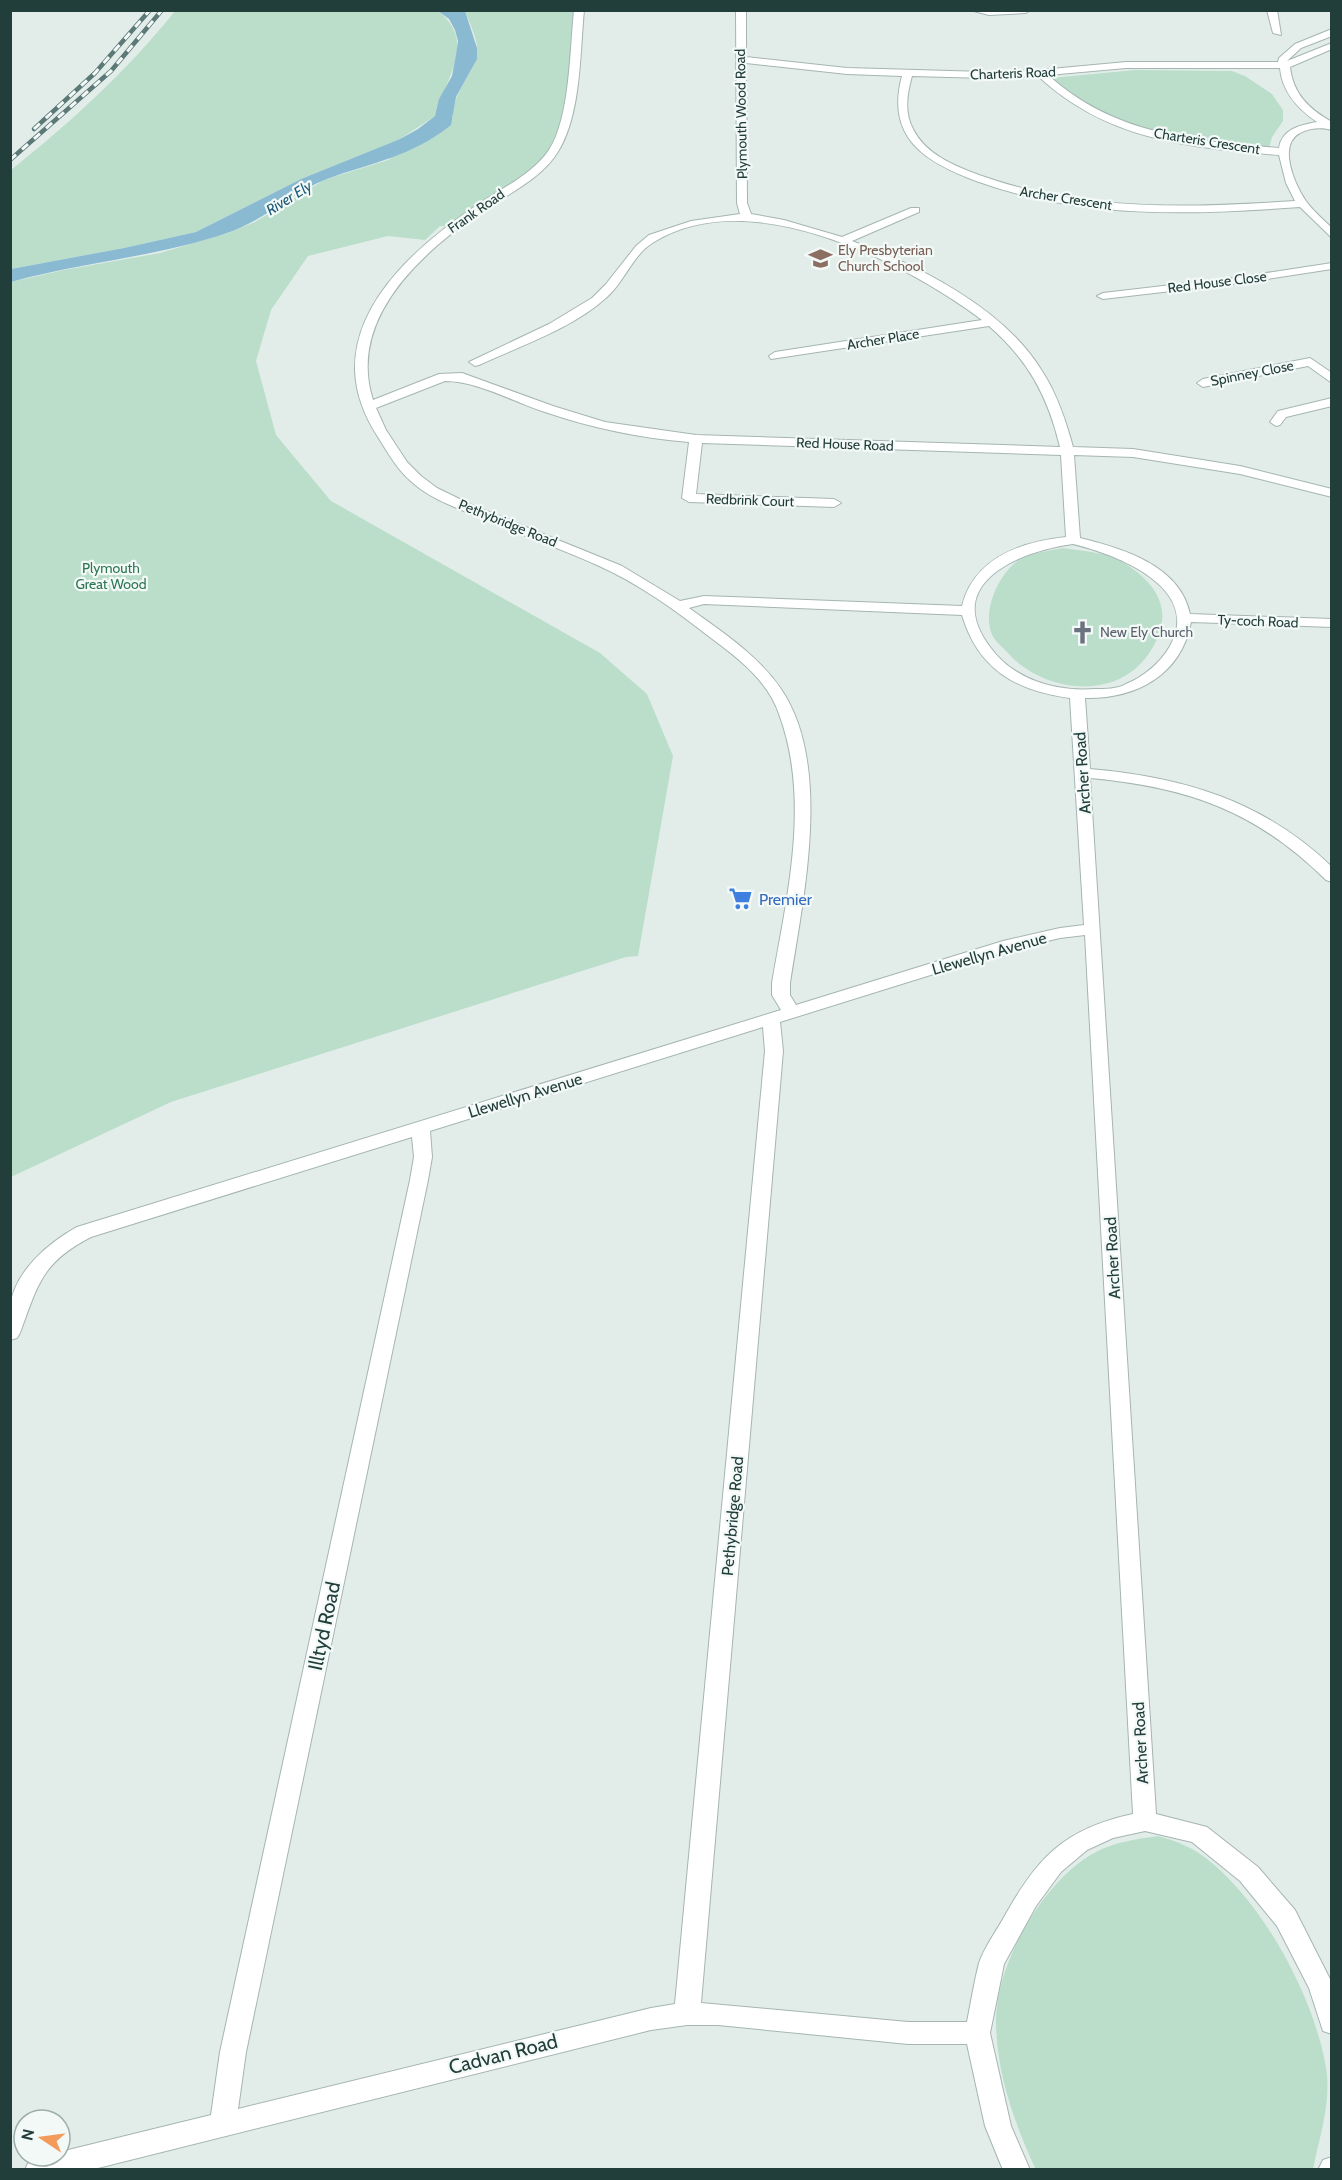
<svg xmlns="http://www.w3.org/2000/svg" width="1342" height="2180" font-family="Cabin,sans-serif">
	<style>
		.green { fill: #bbdecb }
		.water { fill: #8abad2 }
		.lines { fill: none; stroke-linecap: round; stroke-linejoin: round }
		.minor-casing { stroke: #a5b5b2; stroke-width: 2 }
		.minor { fill: #fff; fill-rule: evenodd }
		.rail-casing { stroke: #5c7977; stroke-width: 4.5 }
		.rail { stroke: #f3f9f7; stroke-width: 3; stroke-dasharray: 8; stroke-linecap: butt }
		.labels { text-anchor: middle; stroke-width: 4.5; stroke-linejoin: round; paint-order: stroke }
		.far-street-label { font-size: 14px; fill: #223e3b; stroke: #f3f9f7 }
		.far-education-label { font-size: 14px; fill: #785e54; stroke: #f3f9f7; text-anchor: start }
		.far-park-label { font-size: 14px; fill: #2c7555; stroke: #f3f9f7 }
		.far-worship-label { font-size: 14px; fill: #5b616d; stroke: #f3f9f7; text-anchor: start }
		.far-water-label { font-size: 15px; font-style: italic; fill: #1b5a7a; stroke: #f3f9f7 }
		.street-label { font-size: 16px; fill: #223e3b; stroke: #f3f9f7 }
		.shop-label { font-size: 16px; fill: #366cbe; stroke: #f3f9f7; text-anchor: start }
		.near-street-label { font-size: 20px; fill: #223e3b; stroke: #f3f9f7 }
	</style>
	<rect width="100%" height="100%" fill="#e2edea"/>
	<path class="green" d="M 175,11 L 438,11 C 478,42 445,78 435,116 L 400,139 L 301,179 L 196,232 L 124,248 L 11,269 L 11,170 C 71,122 127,71 175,11 Z
		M 465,11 L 579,11 L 561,137 L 547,158 L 451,227 L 440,226 L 425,240 L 388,236 L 308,256 L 271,310 L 256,361 L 276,435 L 331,501 L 600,653 L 647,694 L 673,756 L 638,956 L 626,957 L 171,1102 L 11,1177 L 11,282 L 64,270 L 160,253 L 228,233 L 255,222 L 324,180 L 388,160 L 453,118 C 451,92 478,71 477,47 C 476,35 469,22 465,11 Z
		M 1135,70 L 1232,71 L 1245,76 L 1272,94 L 1283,110 L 1283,121 L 1272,137 L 1269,148 C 1208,141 1143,136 1088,106 C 1075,99 1063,87 1051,78 Z
		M 1063,548 C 1081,551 1105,552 1121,561 C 1149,578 1171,601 1159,634 C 1152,652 1142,666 1125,676 C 1086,698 1033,683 1005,650 C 1000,645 993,639 991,632 C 983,609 999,573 1019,560 C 1032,552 1049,551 1063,548 Z
		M 1158,1836 C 1176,1841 1192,1847 1207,1859 C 1264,1903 1318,2003 1327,2075 C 1330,2106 1319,2139 1313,2169 L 1036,2170 C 1015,2125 996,2072 996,2021 C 996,1963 1044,1879 1096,1852 C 1115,1842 1137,1839 1158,1836 Z"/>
	<path class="water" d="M 438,11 L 465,11 L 477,48 L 477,59 L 456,97 L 451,125 C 411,157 373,162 327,179 C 292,192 264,221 227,233 C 157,257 82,262 11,282 L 11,269 L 124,248 L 196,232 L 301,179 L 400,139 L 418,129 L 435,116 L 439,99 L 452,76 L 456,55 L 458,41 L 455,30 L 449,19 Z"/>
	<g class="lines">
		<defs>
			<path id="minor" d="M 574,10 L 584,10 C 580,52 581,113 559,150 C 543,178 508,194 481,212 C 421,253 347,319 373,400 L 439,374 L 462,373 L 553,406 L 605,422 L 696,435 L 1060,447 C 1048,396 1028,360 989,326 L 771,359 L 769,356 L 775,352 L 982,320 C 903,261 750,183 654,242 C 633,254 625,281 607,297 C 572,329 522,345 479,365 L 475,366 L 469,362 L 549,324 L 592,298 L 606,284 L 636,246 L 649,235 L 691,221 L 740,214 L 737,203 L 736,10 L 746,10 L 746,57 L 847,68 L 985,72 L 1040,70 L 1126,62 L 1278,62 L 1279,58 L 1295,44 L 1332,29 L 1332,36 L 1301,48 L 1287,61 L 1332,43 L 1332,49 L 1290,67 C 1293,94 1309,109 1332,122 L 1332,130 C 1322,127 1309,128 1300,133 C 1277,145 1295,185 1306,201 C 1313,211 1323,219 1332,228 L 1332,238 L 1300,207 C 1192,215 1083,219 979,182 C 927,163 885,139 902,76 L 847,74 L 746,63 L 747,203 L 751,214 L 784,220 L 842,237 L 911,208 L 919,208 L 919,212 L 852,241 C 918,265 1005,309 1042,371 C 1057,394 1066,421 1073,447 L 1133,449 L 1240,466 L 1332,489 L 1332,497 L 1240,474 L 1133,457 L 1074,455 L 1080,538 C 1121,548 1180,565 1190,614 L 1332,619 L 1332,627 L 1191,622 C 1181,676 1135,699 1085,698 L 1090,769 C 1183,777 1264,801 1332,867 L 1332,882 L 1326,880 C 1256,811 1188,787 1090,778 L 1156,1814 L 1207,1827 L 1258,1867 L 1295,1910 L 1332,1983 L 1332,2034 L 1323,2031 L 1309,1988 L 1277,1926 L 1240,1881 L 1192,1842 L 1145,1831 L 1113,1838 L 1087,1850 L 1061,1872 L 1036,1906 L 1004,1964 L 990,2033 L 1011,2126 L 1030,2170 L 1003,2170 L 985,2126 L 967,2044 L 908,2044 L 718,2025 L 687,2025 L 651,2030 L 90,2170 L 25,2170 L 29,2161 L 44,2156 L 60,2156 L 60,2152 L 211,2115 L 220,2052 L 410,1180 L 414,1157 L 412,1137 L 91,1237 C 42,1262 38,1284 20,1333 L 17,1338 L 10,1340 C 10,1329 10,1318 10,1307 C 14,1272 48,1243 77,1227 L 781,1010 L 772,995 L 772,983 C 787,896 811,800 779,714 C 768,681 738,658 711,638 C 675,610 638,583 597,565 C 557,547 516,533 476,516 C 455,507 431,499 413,483 C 398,471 388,453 378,437 C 365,417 356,395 355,371 C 353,297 427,238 483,201 C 505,187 533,173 549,150 C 570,118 570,49 574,10 ZM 1126,68 L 1280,68 C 1282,92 1298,109 1317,122 C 1300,125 1282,129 1279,148 C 1194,141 1114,135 1048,75 ZM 912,76 L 985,78 L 1038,76 C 1108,141 1188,147 1279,155 L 1286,183 L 1295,201 C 1188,208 1082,212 979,175 C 955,166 925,154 913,129 C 904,112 907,94 912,76 ZM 445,381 C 478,381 513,402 545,412 C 592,428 640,438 689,442 L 682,498 L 689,502 L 834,507 L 841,503 L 834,499 L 696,494 L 702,443 L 1061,455 L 1066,537 C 1020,542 974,558 962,606 L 704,596 L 680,601 L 622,566 L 472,505 L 437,488 L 421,476 L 407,462 L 386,430 L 376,408 ZM 1073,544 C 1115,554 1203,587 1170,646 C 1161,662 1144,677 1126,684 C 1117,689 1105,689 1095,689 C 1056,692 1014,680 990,647 C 941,582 1021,551 1073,544 ZM 704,604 L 962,615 C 978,669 1016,691 1070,698 L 1084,925 L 1060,928 L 1003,941 L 796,1005 L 790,995 L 790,983 C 803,898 833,765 781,689 C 758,655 721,631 689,608 ZM 1085,935 L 1133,1814 C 1063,1829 1037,1858 1003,1919 C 995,1933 984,1948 979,1963 C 974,1982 971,2002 967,2022 L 908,2022 L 701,2003 L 783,1051 L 780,1022 L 1014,949 L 1060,938 ZM 763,1027 L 765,1051 L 675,2004 L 651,2008 L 238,2109 L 246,2052 L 428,1180 L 432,1157 L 430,1131 Z
				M 970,10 L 1030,10 L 1026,13 L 989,15 Z
				M 1267,10 L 1277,10 L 1281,35 L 1273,33 Z
				M 1332,263 L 1332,269 L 1240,283 L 1103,299 L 1097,296 L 1103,293 L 1240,277 Z
				M 1310,358 L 1332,373 L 1332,383 L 1308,366 L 1203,387 L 1197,383 L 1203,379 Z
				M 1332,398 L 1332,406 L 1286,417 L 1280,425 L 1276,426 L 1270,422 L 1278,411 Z
				M 1332,2157 L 1332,2170 L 1318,2170 L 1323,2160 Z"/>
		</defs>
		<use href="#minor" class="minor-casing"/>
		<use href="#minor" class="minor"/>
		<defs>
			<path id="rail" d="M 34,129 L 95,73 L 150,10
				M 10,160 L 111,71 L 162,10"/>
		</defs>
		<use href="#rail" class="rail-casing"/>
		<use href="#rail" class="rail"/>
	</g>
	<defs>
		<symbol id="school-bare" viewBox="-9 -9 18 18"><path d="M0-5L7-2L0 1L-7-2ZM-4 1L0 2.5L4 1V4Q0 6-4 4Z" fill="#8d6e63" stroke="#f3f9f7" stroke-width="2.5" paint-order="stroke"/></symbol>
		<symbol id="church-bare" viewBox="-9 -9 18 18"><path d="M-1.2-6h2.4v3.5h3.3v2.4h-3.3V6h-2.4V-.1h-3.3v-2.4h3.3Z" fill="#6b7280" stroke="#f3f9f7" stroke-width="2.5" paint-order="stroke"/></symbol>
		<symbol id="supermarket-bare" viewBox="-9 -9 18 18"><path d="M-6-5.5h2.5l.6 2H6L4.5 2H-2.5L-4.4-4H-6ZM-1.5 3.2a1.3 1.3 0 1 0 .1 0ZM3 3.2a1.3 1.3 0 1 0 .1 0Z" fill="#3f7fe0" stroke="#f3f9f7" stroke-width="2.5" paint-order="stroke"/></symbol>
	</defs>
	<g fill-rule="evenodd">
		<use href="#school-bare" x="804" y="242" width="33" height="33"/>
		<use href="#church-bare" x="1066" y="616" width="33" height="33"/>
		<use href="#supermarket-bare" x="724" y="882" width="33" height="33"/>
	</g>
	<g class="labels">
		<g class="far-street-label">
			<text transform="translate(1013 73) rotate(-2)" y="5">Charteris Road</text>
			<text transform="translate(741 114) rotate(-91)" y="5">Plymouth Wood Road</text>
			<text transform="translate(1207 141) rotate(9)" y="5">Charteris Crescent</text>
			<text transform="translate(1066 198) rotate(9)" y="5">Archer Crescent</text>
			<text transform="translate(476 211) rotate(-35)" y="5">Frank Road</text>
			<text transform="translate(1217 282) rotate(-7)" y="5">Red House Close</text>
			<text transform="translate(883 339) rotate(-9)" y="5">Archer Place</text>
			<text transform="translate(1252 373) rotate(-11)" y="5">Spinney Close</text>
			<text transform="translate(845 444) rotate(2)" y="5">Red House Road</text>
			<text transform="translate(750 500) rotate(2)" y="5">Redbrink Court</text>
			<text transform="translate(508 523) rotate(22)" y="5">Pethybridge Road</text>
			<text transform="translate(1258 621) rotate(2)" y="5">Ty-coch Road</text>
		</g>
		<g class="far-education-label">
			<text x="838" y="255">Ely Presbyterian<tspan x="838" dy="16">Church School</tspan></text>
		</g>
		<g class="far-park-label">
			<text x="111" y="573">Plymouth<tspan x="111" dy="16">Great Wood</tspan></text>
		</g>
		<g class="far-worship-label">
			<text x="1100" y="637">New Ely Church</text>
		</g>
		<g class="far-water-label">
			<text transform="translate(289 198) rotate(-32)" y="5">River Ely</text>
		</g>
		<g class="street-label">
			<text transform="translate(1082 773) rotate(-94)" y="6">Archer Road</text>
			<text transform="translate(989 953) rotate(-16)" y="6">Llewellyn Avenue</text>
			<text transform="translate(525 1095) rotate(-17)" y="6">Llewellyn Avenue</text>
			<text transform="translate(1112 1258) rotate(-93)" y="6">Archer Road</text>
			<text transform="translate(732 1516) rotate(-85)" y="6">Pethybridge Road</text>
			<text transform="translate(1140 1743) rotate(-93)" y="6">Archer Road</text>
		</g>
		<g class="shop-label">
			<text x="759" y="905">Premier</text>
		</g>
		<g class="near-street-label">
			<text transform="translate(324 1626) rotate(-78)" y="7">Illtyd Road</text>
			<text transform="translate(503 2054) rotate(-14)" y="7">Cadvan Road</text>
		</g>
	</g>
	<rect width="1342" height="2180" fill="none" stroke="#223e3b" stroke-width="24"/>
	<g transform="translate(42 2138) rotate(283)"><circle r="28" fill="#f3f9f7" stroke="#9faeac" stroke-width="1.5"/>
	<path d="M0-4.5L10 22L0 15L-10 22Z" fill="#f39b5a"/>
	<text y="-9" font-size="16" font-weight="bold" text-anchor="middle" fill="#223e3b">N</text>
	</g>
</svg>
